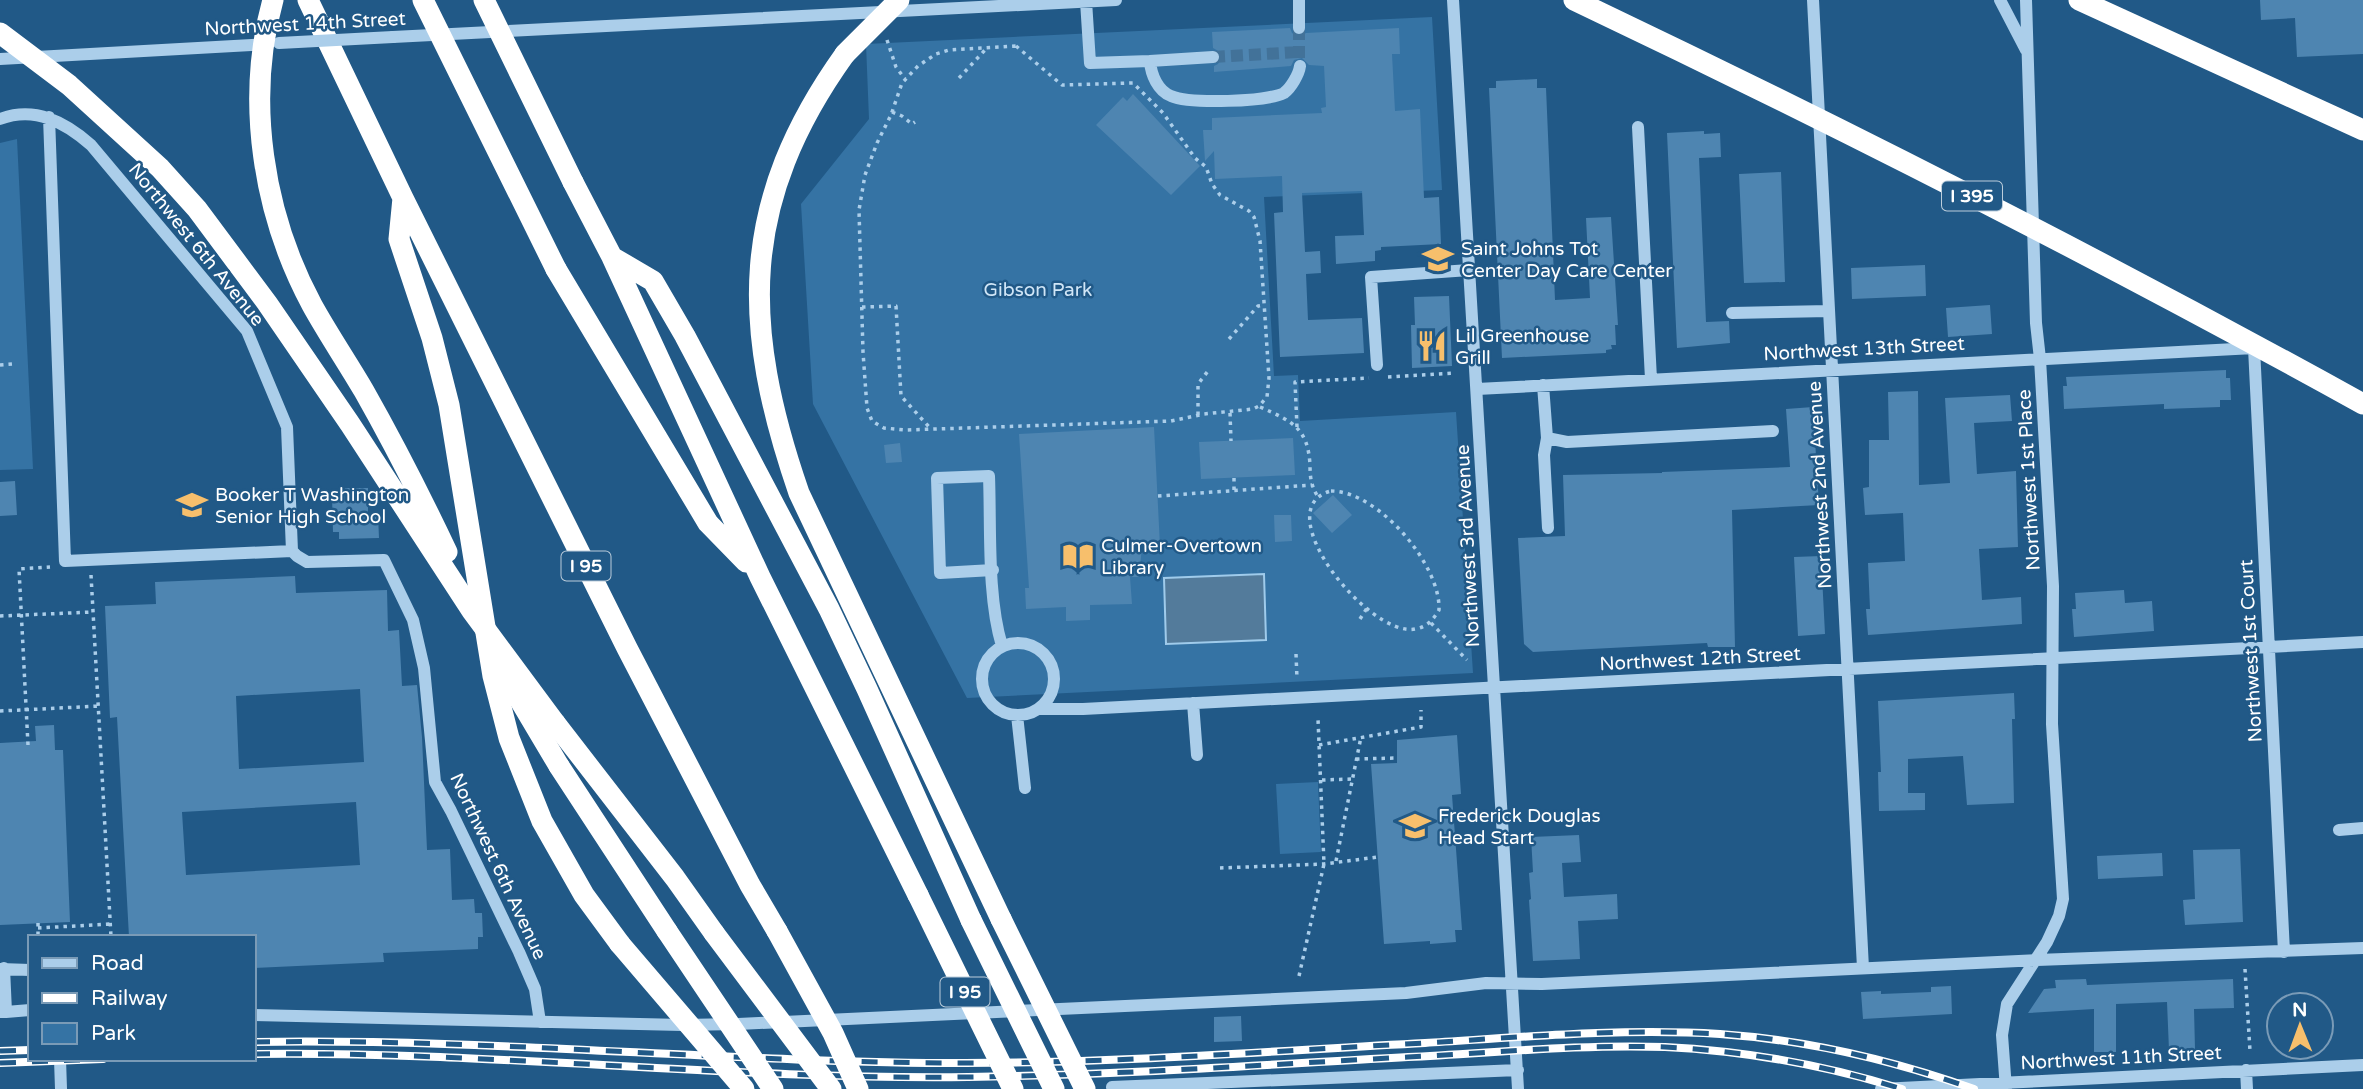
<svg xmlns="http://www.w3.org/2000/svg" width="2363" height="1089" font-family="'Varela Round',sans-serif">
	<style>
		.green { fill: #3573a4 }
		.water { fill: #537b9b; stroke: #9fcbeb; stroke-width: 2 }
		.building { fill: #4e85b1; fill-rule: evenodd }
		.lines { fill: none; stroke-linecap: round; stroke-linejoin: round }
		.minor-tunnel { stroke: #427299; stroke-width: 12; stroke-dasharray: 12 6; stroke-linecap: butt }
		.path { stroke: #abceea; stroke-width: 3.5; stroke-dasharray: 3.5 5; stroke-linecap: butt }
		.minor { stroke: #abceea; stroke-width: 12 }
		.highway { stroke: #fff; stroke-width: 21 }
		.rail-casing { stroke: #fff; stroke-width: 8 }
		.rail { stroke: #215987; stroke-width: 5; stroke-dasharray: 16; stroke-linecap: butt }
		.minor-bridge { stroke: #abceea; stroke-width: 12 }
		.highway-bridge { stroke: #fff; stroke-width: 21 }
		.labels { text-anchor: middle; stroke-width: 5; stroke-linejoin: round; paint-order: stroke }
		.shield { fill: #215987; stroke: #bccddb; stroke-width: 2 }
		.shield-label { font-size: 18px; font-weight: bold; fill: #fff }
		.street-label { font-size: 19px; fill: #fff; stroke: #215987 }
		.poi-label { font-size: 19px; fill: #fff; stroke: #215987; text-anchor: start }
		.park-label { font-size: 19px; fill: #d0e6f7; stroke: #215987 }
	</style>
	<rect width="100%" height="100%" fill="#215987"/>
	<path class="green" d="M 1432,17 L 1442,190 L 1264,197 L 1274,376 L 1298,375 L 1300,421 L 1456,412 L 1473,673 L 967,698 L 813,404 L 801,204 L 869,119 L 866,44 Z
		M 17,139 L 33,469 L 0,470 L 0,143 Z
		M 1318,782 L 1321,852 L 1280,854 L 1276,784 Z"/>
	<path class="water" d="M 1264,574 L 1266,640 L 1166,644 L 1164,578 Z"/>
	<path class="building" d="M 2260,0 L 2363,0 L 2363,54 L 2297,57 L 2295,18 L 2261,20 Z
		M 1290,28 L 1292,33 L 1298,37 L 1306,33 L 1399,28 L 1400,54 L 1392,54 L 1395,111 L 1420,109 L 1424,198 L 1439,197 L 1441,244 L 1381,247 L 1381,250 L 1375,251 L 1375,261 L 1336,264 L 1335,236 L 1364,235 L 1362,191 L 1302,193 L 1305,252 L 1320,251 L 1321,273 L 1306,274 L 1308,320 L 1362,318 L 1364,353 L 1280,357 L 1274,213 L 1283,212 L 1282,176 L 1215,179 L 1214,151 L 1205,161 L 1203,130 L 1212,130 L 1212,118 L 1322,113 L 1321,108 L 1326,107 L 1324,66 L 1309,65 L 1302,58 L 1294,60 L 1291,66 L 1214,72 L 1214,66 L 1218,64 L 1222,57 L 1220,52 L 1213,48 L 1212,32 Z
		M 1537,79 L 1537,88 L 1546,88 L 1555,300 L 1590,298 L 1586,218 L 1611,217 L 1618,325 L 1615,325 L 1616,345 L 1611,345 L 1612,349 L 1606,350 L 1606,353 L 1502,358 L 1489,88 L 1496,88 L 1496,81 Z
		M 1133,94 L 1200,166 L 1171,195 L 1096,125 L 1123,97 L 1127,101 Z
		M 1704,131 L 1704,134 L 1720,133 L 1721,157 L 1699,158 L 1706,322 L 1729,321 L 1730,343 L 1677,348 L 1667,133 Z
		M 1781,172 L 1785,282 L 1744,283 L 1739,174 Z
		M 1925,265 L 1926,296 L 1852,299 L 1851,268 Z
		M 1449,296 L 1452,366 L 1412,368 L 1411,325 L 1415,325 L 1414,297 Z
		M 1990,305 L 1992,334 L 1948,337 L 1946,308 Z
		M 2226,370 L 2226,378 L 2230,378 L 2231,400 L 2220,400 L 2220,407 L 2164,409 L 2164,404 L 2064,409 L 2063,386 L 2067,386 L 2066,377 Z
		M 1918,391 L 1919,485 L 1950,483 L 1945,398 L 2010,395 L 2012,421 L 1974,423 L 1977,474 L 2016,471 L 2018,547 L 1979,549 L 1982,600 L 2021,597 L 2022,624 L 1868,635 L 1866,609 L 1870,609 L 1868,563 L 1905,561 L 1903,513 L 1865,515 L 1863,488 L 1869,487 L 1869,440 L 1889,440 L 1888,392 Z
		M 1813,407 L 1819,505 L 1732,510 L 1735,647 L 1708,647 L 1707,643 L 1533,652 L 1524,644 L 1518,538 L 1565,536 L 1563,475 L 1662,473 L 1662,472 L 1790,467 L 1786,409 Z
		M 1154,427 L 1160,546 L 1142,547 L 1139,577 L 1130,577 L 1132,604 L 1090,605 L 1090,620 L 1066,621 L 1066,607 L 1026,609 L 1025,588 L 1029,588 L 1019,434 Z
		M 1293,438 L 1295,475 L 1201,479 L 1199,442 Z
		M 900,443 L 902,462 L 886,463 L 884,445 Z
		M 15,481 L 17,515 L 0,516 L 0,482 Z
		M 340,488 L 368,488 L 368,515 L 378,515 L 379,538 L 339,539 L 339,532 L 333,532 L 332,496 L 341,496 Z
		M 1333,495 L 1352,515 L 1332,533 L 1313,513 Z
		M 1274,515 L 1291,515 L 1292,541 L 1275,542 Z
		M 1821,556 L 1825,634 L 1798,636 L 1794,557 Z
		M 295,576 L 296,593 L 387,590 L 388,631 L 399,630 L 402,686 L 417,685 L 422,737 L 427,850 L 450,849 L 452,900 L 474,899 L 475,913 L 482,913 L 483,937 L 478,937 L 478,949 L 383,953 L 384,962 L 254,968 L 254,937 L 129,937 L 117,717 L 110,718 L 105,606 L 156,604 L 155,582 ZM 360,689 L 364,762 L 239,769 L 236,696 ZM 356,802 L 360,865 L 186,875 L 182,812 Z
		M 2124,590 L 2125,603 L 2152,601 L 2154,631 L 2074,637 L 2072,609 L 2076,609 L 2075,593 Z
		M 2014,693 L 2015,719 L 2012,719 L 2014,803 L 1967,805 L 1963,756 L 1908,759 L 1908,793 L 1925,793 L 1925,810 L 1879,811 L 1878,772 L 1881,772 L 1878,701 Z
		M 54,725 L 55,750 L 63,750 L 70,922 L 0,925 L 0,743 L 36,741 L 35,726 Z
		M 1457,735 L 1461,794 L 1452,795 L 1462,930 L 1455,930 L 1456,942 L 1430,944 L 1430,941 L 1384,944 L 1371,764 L 1397,763 L 1397,740 Z
		M 1579,835 L 1581,862 L 1562,863 L 1564,897 L 1617,894 L 1618,919 L 1578,921 L 1580,959 L 1533,961 L 1529,900 L 1531,899 L 1529,873 L 1533,872 L 1531,837 Z
		M 2240,849 L 2243,922 L 2185,925 L 2183,900 L 2195,899 L 2193,850 Z
		M 2162,853 L 2163,876 L 2098,879 L 2097,856 Z
		M 2086,979 L 2087,985 L 2233,979 L 2234,1008 L 2194,1009 L 2195,1049 L 2169,1050 L 2167,1002 L 2116,1004 L 2116,1052 L 2094,1052 L 2094,1009 L 2028,1013 L 2044,989 L 2056,988 L 2055,980 Z
		M 1951,986 L 1952,1014 L 1863,1019 L 1861,992 L 1881,991 L 1881,994 L 1931,992 L 1931,987 Z
		M 1241,1016 L 1242,1041 L 1214,1042 L 1214,1017 Z"/>
	<g class="lines">
		<path class="minor-tunnel" d="M 1299,28 L 1299,59
			M 1213,57 L 1299,52"/>
		<path class="path" d="M 887,40 L 896,67 L 905,79
			M 1016,46 L 1062,85 L 1133,83 L 1163,113 L 1195,158 L 1206,167 L 1212,184 L 1220,195 L 1249,211 L 1254,217 L 1260,241 L 1269,378 L 1267,397 L 1259,406 L 1253,409 L 1204,414 L 1171,421 L 906,430 L 884,428 L 872,421 L 867,408 L 863,352 L 859,210 L 865,175 L 877,143 L 891,115 L 902,83 L 918,66 L 936,54 L 949,50 Z
			M 959,78 L 985,50
			M 892,112 L 902,116 L 912,124 L 915,122
			M 862,307 L 896,306 L 901,396 L 930,428
			M 1229,339 L 1258,306 L 1264,305
			M 0,365 L 13,364
			M 1388,377 L 1455,373
			M 1260,407 C 1292,421 1308,428 1310,465 C 1310,477 1311,486 1318,497
			M 1230,413 L 1231,441
			M 1198,415 L 1198,384 L 1208,371
			M 1297,427 L 1295,382 L 1369,378
			M 1234,478 L 1234,491
			M 1331,491 C 1378,491 1441,565 1439,610 C 1433,620 1427,627 1415,629 C 1369,638 1265,508 1331,491 Z
			M 1158,496 L 1312,485
			M 91,575 L 111,937
			M 0,616 L 92,612
			M 1360,619 L 1367,608
			M 1431,623 L 1467,660
			M 1296,654 L 1297,679
			M 0,711 L 100,706
			M 28,745 L 19,569 L 50,567
			M 1319,745 L 1421,727 L 1421,710
			M 1356,759 L 1397,758
			M 1322,780 L 1352,779
			M 1336,861 L 1361,737
			M 1220,868 L 1324,864 L 1378,857
			M 38,923 L 38,937
			M 38,928 L 111,924
			M 2245,969 L 2250,1051
			M 1299,976 L 1324,864 L 1318,719"/>
		<path class="minor" d="M 1453,0 L 1518,1089
			M 1813,0 L 1863,968
			M 2000,0 L 2026,50
			M 1086,1 L 1090,63 L 1150,61 C 1151,75 1158,91 1171,96 C 1189,104 1267,102 1284,93 C 1291,88 1299,74 1300,66
			M 1299,28 L 1299,0
			M 393,37 L 1116,0
			M 0,59 L 268,44
			M 1150,61 L 1213,57
			M 49,117 L 65,561 L 292,551
			M 0,119 C 35,106 65,122 91,145 L 247,331 L 287,427 L 292,551 L 297,556 L 307,562 L 384,560 L 413,620 L 424,668 L 435,782 L 451,811 L 519,952 L 535,989 L 540,1022
			M 1638,127 L 1651,379
			M 1732,313 L 1829,311
			M 1377,365 L 1371,277 L 1469,270
			M 1543,385 L 1547,438 L 1544,455 L 1548,528
			M 1477,389 L 2254,348 L 2284,952
			M 1547,438 L 1567,442 L 1773,431
			M 993,570 L 940,573 L 937,478 L 989,476 C 991,529 987,596 1002,646
			M982 679a36 36 0 1 1 72 0a36 36 0 1 1-72 0Z
			M 1193,703 L 1197,755
			M 1038,709 L 1083,709 L 2363,642
			M 1017,715 L 1025,788
			M 2339,830 L 2363,828
			M 0,969 L 30,970
			M 0,1012 L 6,1012 L 4,968
			M 6,1012 L 30,1010
			M 254,1015 L 682,1025 L 738,1024 L 1406,993 L 1486,983 L 1542,984 L 2037,960 L 2363,948
			M 60,1059 L 61,1089
			M 2246,1070 L 2247,1089
			M 1112,1087 L 1518,1070
			M 1881,1089 L 2363,1065
			M 2006,1089 L 2002,1035 L 2007,1004 L 2047,942 L 2059,916 L 2063,899 L 2052,724 L 2053,586 L 2040,359 L 2036,323 L 2026,0"/>
		<path class="highway" d="M 308,0 L 403,198 L 627,648 L 750,885 L 777,931
			M 2079,0 L 2363,130
			M 845,54 C 739,202 741,325 799,493 L 1001,919
			M 573,182 L 612,257 L 760,577 L 918,895
			M 403,198 L 399,239 L 432,338 L 449,405 L 493,676 L 509,738 L 542,821 L 584,895 L 620,944
			M 612,257 L 653,281 L 685,336 L 829,609 L 867,689 L 971,920
			M 556,269 L 708,523 L 746,562
			M 555,723 L 675,878 L 714,933
			M 559,766 L 667,931"/>
		<defs>
			<path id="rail" d="M 254,1042 C 491,1038 728,1063 965,1063 C 1119,1063 1272,1051 1425,1043 C 1523,1037 1622,1028 1720,1034 C 1807,1040 1892,1060 1974,1089
				M 0,1051 L 30,1050
				M 254,1054 C 492,1051 730,1080 968,1077 C 1115,1075 1261,1065 1408,1057 C 1493,1053 1580,1044 1665,1047 C 1746,1051 1825,1065 1902,1089
				M 0,1063 L 103,1059"/>
		</defs>
		<use href="#rail" class="rail-casing"/>
		<use href="#rail" class="rail"/>
		<path class="minor-bridge" d="M 279,43 L 393,37"/>
		<path class="highway-bridge" d="M 273,0 C 245,100 263,214 312,305 C 328,334 347,362 364,391 C 394,444 421,497 447,552
			M 423,0 L 556,269
			M 484,0 L 573,182
			M 1574,0 C 1841,127 2104,261 2363,404
			M 0,33 L 69,85 L 160,168 L 197,209 L 267,303 L 350,424 L 472,611 L 555,723
			M 845,54 L 899,0
			M 499,665 L 559,766
			M 918,895 L 1013,1089
			M 1001,919 L 1085,1089
			M 971,920 L 1054,1089
			M 667,931 L 773,1089
			M 777,931 L 833,1033 L 858,1089
			M 714,933 L 831,1089
			M 620,944 L 744,1089"/>
	</g>
	<defs>
		<symbol id="school-bare" viewBox="-9 -9 18 18"><path d="M0-5L7-2L0 1L-7-2ZM-4 1L0 2.5L4 1V4Q0 6-4 4Z" fill="#f7bf6c" stroke="#215987" stroke-width="2.5" paint-order="stroke"/></symbol>
		<symbol id="restaurant-bare" viewBox="-9 -9 18 18"><path d="M-5-6h1v4h1v-4h1v4h1v-4h1v5L-1.5 .5V6h-2V.5L-5-1ZM5-6V6H3V1.5H1.5Q1.5-4 5-6Z" fill="#f7bf6c" stroke="#215987" stroke-width="2.5" paint-order="stroke"/></symbol>
		<symbol id="library-bare" viewBox="-9 -9 18 18"><path d="M-6-4Q-3-5.5-.7-3.5V5Q-3 3-6 4ZM6-4Q3-5.5 .7-3.5V5Q3 3 6 4Z" fill="#f7bf6c" stroke="#215987" stroke-width="2.5" paint-order="stroke"/></symbol>
	</defs>
	<g fill-rule="evenodd">
		<use href="#school-bare" x="1416" y="237" width="44" height="44"/>
		<use href="#restaurant-bare" x="1410" y="324" width="44" height="44"/>
		<use href="#school-bare" x="170" y="483" width="44" height="44"/>
		<use href="#library-bare" x="1056" y="534" width="44" height="44"/>
		<use href="#school-bare" x="1393" y="804" width="44" height="44"/>
	</g>
	<g class="labels">
		<g class="shield">
			<rect x="1942" y="181.5" width="60" height="29" rx="5"/>
			<rect x="561.5" y="551.5" width="49" height="29" rx="5"/>
			<rect x="940.5" y="977.5" width="49" height="29" rx="5"/>
		</g>
		<g class="shield-label">
			<text x="1972" y="202">I 395</text>
			<text x="586" y="572">I 95</text>
			<text x="965" y="998">I 95</text>
		</g>
		<g class="street-label">
			<text transform="translate(305 23) rotate(-3)" y="7">Northwest 14th Street</text>
			<text transform="translate(197 244) rotate(51)" y="7">Northwest 6th Avenue</text>
			<text transform="translate(1864 348) rotate(-3)" y="7">Northwest 13th Street</text>
			<text transform="translate(2028 480) rotate(-93)" y="7">Northwest 1st Place</text>
			<text transform="translate(1819 485) rotate(-93)" y="7">Northwest 2nd Avenue</text>
			<text transform="translate(1467 546) rotate(-93)" y="7">Northwest 3rd Avenue</text>
			<text transform="translate(2250 651) rotate(-93)" y="7">Northwest 1st Court</text>
			<text transform="translate(1700 658) rotate(-3)" y="7">Northwest 12th Street</text>
			<text transform="translate(499 866) rotate(65)" y="7">Northwest 6th Avenue</text>
			<text transform="translate(2121 1057) rotate(-3)" y="7">Northwest 11th Street</text>
		</g>
		<g class="poi-label">
			<text x="1461" y="255">Saint Johns Tot<tspan x="1461" dy="22">Center Day Care Center</tspan></text>
			<text x="1455" y="342">Lil Greenhouse<tspan x="1455" dy="22">Grill</tspan></text>
			<text x="215" y="501">Booker T Washington<tspan x="215" dy="22">Senior High School</tspan></text>
			<text x="1101" y="552">Culmer-Overtown<tspan x="1101" dy="22">Library</tspan></text>
			<text x="1438" y="822">Frederick Douglas<tspan x="1438" dy="22">Head Start</tspan></text>
		</g>
		<g class="park-label">
			<text x="1038" y="296">Gibson Park</text>
		</g>
	</g>
	<rect x="28" y="935" width="228" height="126" fill="#215987" stroke="#7a9bb7" stroke-width="2"/>
	<rect x="42" y="958" width="35" height="10" fill="#abceea" stroke="#7a9bb7" stroke-width="2"/>
	<text x="91" y="970" font-size="21" fill="#ffffff">Road</text>
	<rect x="42" y="993" width="35" height="10" fill="#ffffff" stroke="#7a9bb7" stroke-width="2"/>
	<text x="91" y="1005" font-size="21" fill="#ffffff">Railway</text>
	<rect x="42" y="1023" width="35" height="21" fill="#3573a4" stroke="#7a9bb7" stroke-width="2"/>
	<text x="91" y="1040" font-size="21" fill="#ffffff">Park</text>
	<g transform="translate(2300 1026) rotate(359)"><circle r="33" fill="#215987" stroke="#7a9bb7" stroke-width="2"/>
	<path d="M0-5L12 26L0 18L-12 26Z" fill="#f7bf6c"/>
	<text y="-10" font-size="19" font-weight="bold" text-anchor="middle" fill="#ffffff">N</text>
	</g>
</svg>
